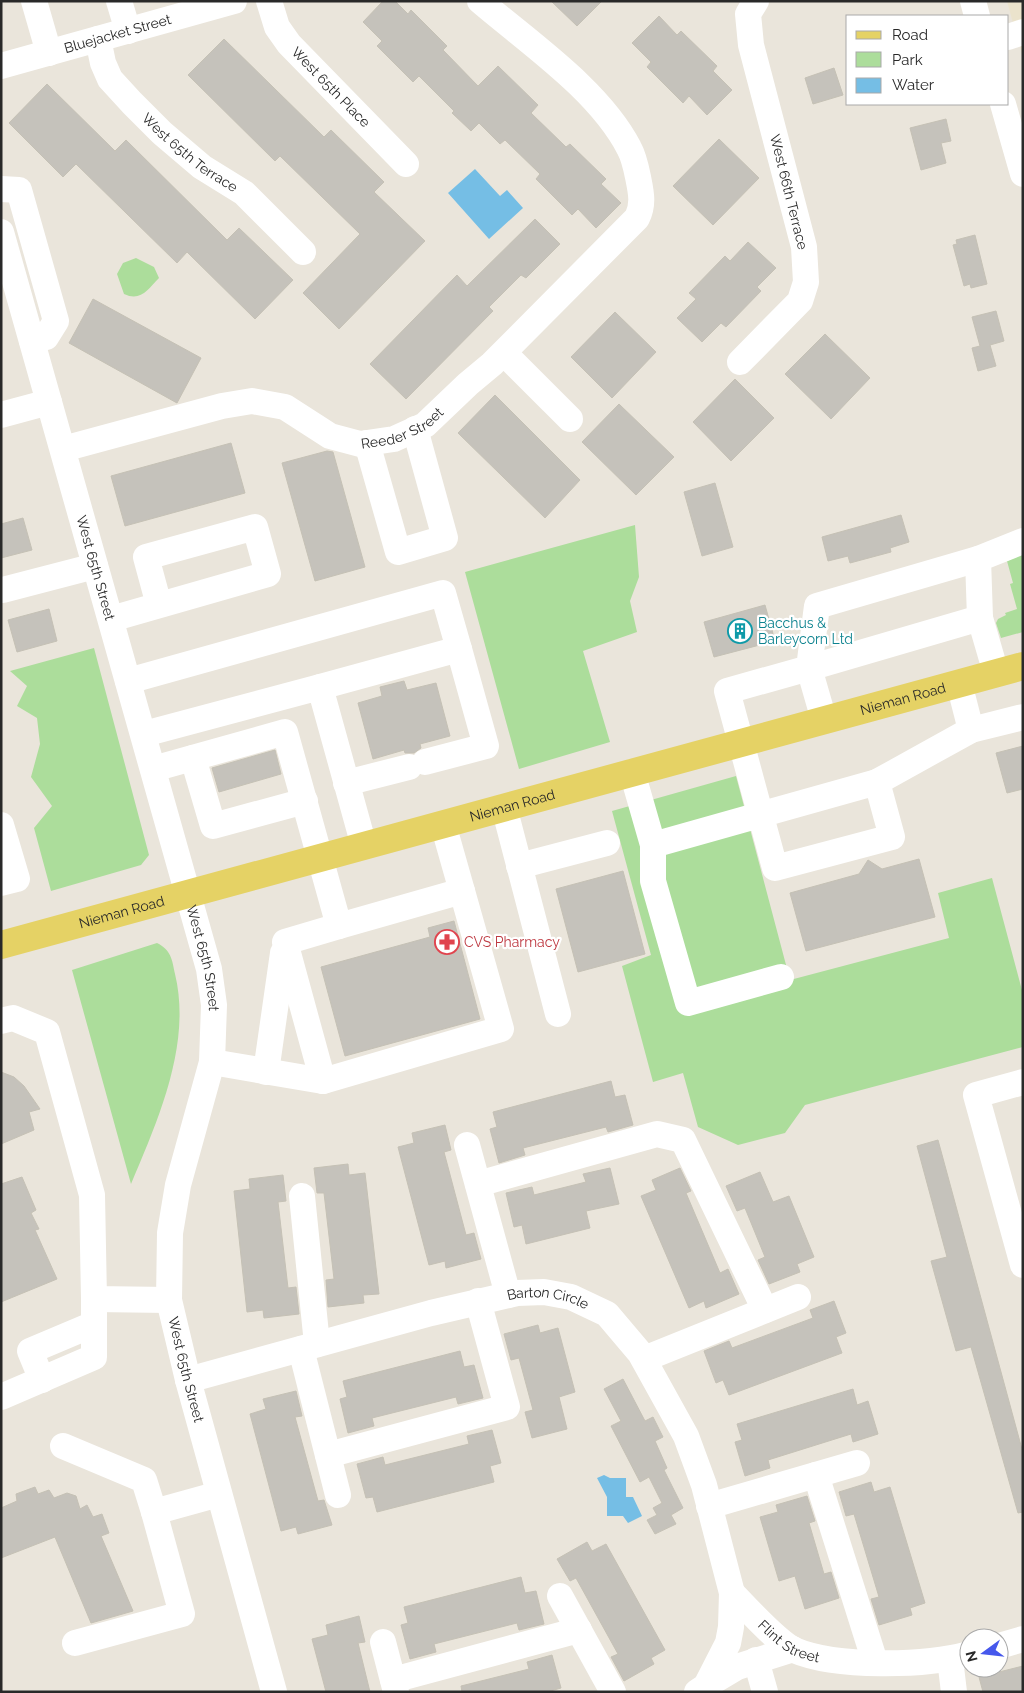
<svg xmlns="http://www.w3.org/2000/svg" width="1024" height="1693" font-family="Raleway,sans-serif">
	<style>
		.education { fill: #ebe3cc }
		.green { fill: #acdd9b }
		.water { fill: #75bee5 }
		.building { fill: #c5c2bb; stroke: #c5c1b5 }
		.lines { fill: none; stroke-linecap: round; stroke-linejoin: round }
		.minor { stroke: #fff; stroke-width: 26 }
		.major { stroke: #e5d265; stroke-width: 28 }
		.labels { text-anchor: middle; stroke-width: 4.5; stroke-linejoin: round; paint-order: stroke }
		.street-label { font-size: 14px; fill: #292929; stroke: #fff }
		.culture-label { font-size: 14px; fill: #0d838f; stroke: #fff; text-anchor: start }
		.health-label { font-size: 14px; fill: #be3a42; stroke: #fff; text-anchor: start }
	</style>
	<rect width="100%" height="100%" fill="#eae5db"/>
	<path class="education" d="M 1007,1 L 1023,1 L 1023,57 L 1013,23 Z"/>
	<path class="green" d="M 136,258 L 154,267 L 159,278 C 148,289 141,302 124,294 L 117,274 L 123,263 Z
		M 635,525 L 639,577 L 630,601 L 637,632 L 583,651 L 610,742 L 519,769 L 465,572 Z
		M 1023,554 L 1023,632 L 1001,638 L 996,623 L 998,619 L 1006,615 L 1005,613 L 1017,609 L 1010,584 L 1013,583 L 1007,561 Z
		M 94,648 L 149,855 L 141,865 L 51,891 L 34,828 L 52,806 L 31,777 L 40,744 L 37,718 L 17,706 L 27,686 L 10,671 Z
		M 736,776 L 790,980 L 949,938 L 938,893 L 992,878 L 1023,994 L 1023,1047 L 805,1105 L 785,1133 L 738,1145 L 698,1127 L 683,1073 L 653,1082 L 622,966 L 651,955 L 612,811 Z
		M 157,943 C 171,950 172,959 175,974 C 192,1044 158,1120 131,1184 L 72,970 Z"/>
	<path class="water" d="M 475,169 L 500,196 L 507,190 L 523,208 L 489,239 L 448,193 Z
		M 604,1475 L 610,1478 L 626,1478 L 626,1497 L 633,1497 L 642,1516 L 628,1523 L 623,1516 L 607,1516 L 607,1497 L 597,1478 Z"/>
	<path class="building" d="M 383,1 L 395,1 L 408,14 L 411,10 L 447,46 L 443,50 L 478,86 L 498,66 L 538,105 L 531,113 L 566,147 L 570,144 L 606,179 L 601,184 L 621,203 L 596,228 L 578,209 L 572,215 L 536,179 L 540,174 L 505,140 L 500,144 L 479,123 L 471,131 L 452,113 L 454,111 L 419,76 L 413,82 L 377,46 L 382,41 L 363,22 Z
		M 551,1 L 602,1 L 577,26 Z
		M 659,16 L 677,35 L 681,31 L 717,66 L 713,71 L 732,90 L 707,115 L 689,96 L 683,103 L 647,67 L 651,62 L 632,43 Z
		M 224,39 L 324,137 L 331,130 L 384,182 L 374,192 L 425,241 L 339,329 L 303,293 L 360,234 L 280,156 L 275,161 L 188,75 Z
		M 834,68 L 843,95 L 813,104 L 805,78 Z
		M 47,84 L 115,151 L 126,140 L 227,240 L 239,228 L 293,280 L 255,319 L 187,252 L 177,263 L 76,164 L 63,177 L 9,123 Z
		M 946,119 L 951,141 L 941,143 L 946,163 L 921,170 L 910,128 Z
		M 719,139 L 759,178 L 713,225 L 673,186 Z
		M 535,219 L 560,244 L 526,278 L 521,275 L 489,307 L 493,311 L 406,399 L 370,364 L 457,275 L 467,286 Z
		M 975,235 L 987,284 L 971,288 L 970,284 L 964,286 L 953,245 L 957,244 L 956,240 Z
		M 748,242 L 776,268 L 757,287 L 761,291 L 726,327 L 721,323 L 702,342 L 677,318 L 696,299 L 689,293 L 725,256 L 730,261 Z
		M 93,299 L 201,358 L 177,403 L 69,343 Z
		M 996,311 L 1004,341 L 990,345 L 996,366 L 978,371 L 972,348 L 980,346 L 972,317 Z
		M 615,312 L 656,352 L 612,398 L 571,357 Z
		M 825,334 L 870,378 L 831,419 L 785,374 Z
		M 735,379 L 774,418 L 731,461 L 693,422 Z
		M 495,395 L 580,480 L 545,518 L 458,433 Z
		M 619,404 L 674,457 L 636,495 L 582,442 Z
		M 231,443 L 245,493 L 125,526 L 111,476 Z
		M 327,451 L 333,452 L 365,567 L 315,581 L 282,463 Z
		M 715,483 L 733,547 L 702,556 L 684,492 Z
		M 901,515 L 909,542 L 890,548 L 891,552 L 850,563 L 848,556 L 828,561 L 822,537 Z
		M 23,518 L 32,550 L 1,558 L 1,524 Z
		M 765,605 L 775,641 L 714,657 L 704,622 Z
		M 49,609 L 57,641 L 17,652 L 8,620 Z
		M 404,681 L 407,690 L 436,683 L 450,736 L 420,744 L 421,748 L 414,753 L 405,753 L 404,750 L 373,759 L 358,703 L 382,696 L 380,687 Z
		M 1023,746 L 1023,789 L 1007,793 L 996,753 Z
		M 275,750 L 281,774 L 219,792 L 212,768 Z
		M 919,859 L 935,917 L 806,951 L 790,893 L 859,874 L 868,860 L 882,869 Z
		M 623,871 L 645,954 L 578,972 L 556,889 Z
		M 454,921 L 480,1019 L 345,1056 L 321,967 L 430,937 L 428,928 Z
		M 1,1072 L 14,1077 L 24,1086 L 40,1109 L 29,1112 L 34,1130 L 1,1144 Z
		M 611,1081 L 615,1097 L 625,1095 L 633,1125 L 608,1132 L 606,1127 L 523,1148 L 525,1155 L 499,1163 L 490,1129 L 497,1127 L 493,1112 Z
		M 445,1125 L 451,1150 L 444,1152 L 466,1235 L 474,1233 L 481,1259 L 446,1268 L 445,1261 L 429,1265 L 398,1147 L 414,1143 L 412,1133 Z
		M 938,1140 L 1023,1453 L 1023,1512 L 1018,1513 L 971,1347 L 956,1351 L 931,1261 L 947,1257 L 917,1146 Z
		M 348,1164 L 349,1175 L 365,1173 L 379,1294 L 363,1295 L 364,1303 L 328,1307 L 326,1280 L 334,1279 L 324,1193 L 317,1193 L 314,1168 Z
		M 610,1168 L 619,1204 L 586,1211 L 590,1228 L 526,1244 L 522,1225 L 514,1227 L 506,1193 L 532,1187 L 534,1195 L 586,1182 L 583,1174 Z
		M 680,1168 L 691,1191 L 686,1193 L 720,1273 L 728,1269 L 739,1294 L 706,1308 L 704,1301 L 689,1308 L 641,1196 L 656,1190 L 652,1180 Z
		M 760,1172 L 773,1202 L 789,1196 L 814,1257 L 797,1264 L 800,1272 L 769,1284 L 758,1260 L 765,1257 L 745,1208 L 737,1211 L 726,1186 Z
		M 283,1175 L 286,1201 L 278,1202 L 288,1288 L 296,1287 L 299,1314 L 264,1318 L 263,1310 L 247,1312 L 234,1191 L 250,1189 L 249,1179 Z
		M 22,1177 L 36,1210 L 31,1213 L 39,1229 L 35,1230 L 57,1279 L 1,1302 L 1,1184 Z
		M 834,1301 L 846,1333 L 836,1337 L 842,1353 L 729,1395 L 723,1380 L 716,1383 L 704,1351 L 729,1341 L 732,1348 L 813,1318 L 810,1310 Z
		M 538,1325 L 540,1333 L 558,1328 L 575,1392 L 559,1397 L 567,1429 L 532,1438 L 525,1412 L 533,1410 L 519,1358 L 511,1360 L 504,1334 Z
		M 460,1351 L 464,1367 L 474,1365 L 483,1398 L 458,1404 L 456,1397 L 372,1418 L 374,1426 L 348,1433 L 340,1399 L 347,1397 L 343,1381 Z
		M 623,1379 L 645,1421 L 653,1417 L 663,1437 L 655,1441 L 667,1468 L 664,1470 L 683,1508 L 671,1515 L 676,1524 L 655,1534 L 647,1520 L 657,1515 L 653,1508 L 662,1503 L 649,1477 L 640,1482 L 611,1426 L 621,1421 L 604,1389 Z
		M 853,1389 L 857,1405 L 868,1401 L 878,1434 L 853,1442 L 851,1434 L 768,1460 L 770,1468 L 745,1476 L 735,1442 L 742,1440 L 737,1424 Z
		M 296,1391 L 302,1416 L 295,1417 L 318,1501 L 324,1500 L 332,1525 L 298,1534 L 296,1527 L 281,1531 L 250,1414 L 266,1409 L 263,1399 Z
		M 492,1430 L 501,1463 L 490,1466 L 494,1482 L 377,1512 L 373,1497 L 366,1498 L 357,1464 L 383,1457 L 385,1465 L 469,1444 L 467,1436 Z
		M 871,1482 L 874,1492 L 890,1487 L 925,1603 L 910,1608 L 912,1615 L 879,1625 L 871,1599 L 879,1597 L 854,1514 L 846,1516 L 839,1492 Z
		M 35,1487 L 38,1494 L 49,1490 L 54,1498 L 67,1493 L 76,1496 L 80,1509 L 87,1505 L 93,1517 L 102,1514 L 109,1533 L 101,1536 L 133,1611 L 91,1623 L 55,1537 L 1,1558 L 1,1508 L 17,1501 L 16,1494 Z
		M 807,1496 L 815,1521 L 809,1523 L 824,1574 L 831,1572 L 839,1598 L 805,1609 L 795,1576 L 779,1581 L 760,1517 L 778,1512 L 776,1505 Z
		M 587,1542 L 592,1551 L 606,1544 L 665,1650 L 651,1658 L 654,1664 L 624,1681 L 611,1657 L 618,1654 L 576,1578 L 570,1581 L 557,1559 Z
		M 521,1577 L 525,1593 L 536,1591 L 544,1624 L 519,1630 L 517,1623 L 434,1644 L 436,1652 L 410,1659 L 401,1625 L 408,1623 L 404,1607 Z
		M 359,1616 L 365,1642 L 358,1643 L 370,1692 L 326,1692 L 312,1639 L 328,1635 L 326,1625 Z
		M 552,1655 L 561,1688 L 547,1692 L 462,1692 L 461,1686 L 529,1669 L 527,1662 Z
		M 1023,1666 L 1023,1692 L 983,1692 L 979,1677 Z"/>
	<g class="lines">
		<g class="minor">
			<path d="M 34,1 L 49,53"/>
			<path d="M 119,1 L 128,31"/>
			<path id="s1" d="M 269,1 L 277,27 L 289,44 L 406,164"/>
			<path d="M 973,1 L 977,16"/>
			<path d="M 1008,37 L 1023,32"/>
			<path id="s2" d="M 98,39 L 103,63 L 110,79 L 132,103 L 162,133 L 202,167 L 244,193 L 303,252"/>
			<path id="s3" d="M 1,66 L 234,1"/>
			<path d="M 1003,104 L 1023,174"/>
			<path d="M 1,189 L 19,190 L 56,321 L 46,337 L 32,341"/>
			<path id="s4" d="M 1,232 L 209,969 L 214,1005 L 212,1062 L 178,1185 L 170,1233 L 169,1300 L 188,1380 L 274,1692"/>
			<path d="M 504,353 L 570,419"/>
			<path d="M 740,362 L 800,301 L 806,282 L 804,247 L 751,45 L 748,14 L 756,1"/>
			<path d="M 1,415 L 49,402"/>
			<path d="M 367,443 L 398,552 L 445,538 L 415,429"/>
			<path id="s5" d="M 63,449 L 222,406 L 252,401 L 285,407 L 330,436 L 360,444 L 394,439 L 425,425 L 468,384 L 492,364 L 637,218 C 644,204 641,192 638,177 C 636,167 634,157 629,148 C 599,90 529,43 480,1"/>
			<path d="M 3,590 L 95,566"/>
			<path d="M 980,618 L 978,559 L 1023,541"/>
			<path d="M 111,619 L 268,574 L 255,527 L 146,557 L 159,605"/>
			<path d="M 128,681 L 443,593 L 459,649"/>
			<path d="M 320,687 L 459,649 L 486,746 L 425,762"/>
			<path d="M 824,720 L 809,668 L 980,618 L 996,673"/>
			<path d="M 971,730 L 1023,717"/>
			<path d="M 144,734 L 320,687 L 364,846"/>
			<path d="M 193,758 L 213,826 L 305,801"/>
			<path d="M 153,769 L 285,732 L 339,926 L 285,942 L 323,1081 L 212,1062"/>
			<path d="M 632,772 L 653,845 L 877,782 L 892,837 L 775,868 C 759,809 743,750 727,691 L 809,668 L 817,606 L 978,559"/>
			<path d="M 877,782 L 971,730 L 959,683"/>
			<path d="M 346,783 L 409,767"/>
			<path d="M 504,807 L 558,1014"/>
			<path d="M 443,824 L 462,891"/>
			<path d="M 1,825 L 17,879 L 1,883"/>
			<path d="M 653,845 L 653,881 L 688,1003 L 781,977"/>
			<path d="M 519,866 L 607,843"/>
			<path d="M 1,1021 L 13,1018 L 47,1032 L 92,1195 L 94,1299 L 169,1300"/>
			<path d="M 266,1072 L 283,953"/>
			<path d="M 323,1081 L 501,1029 L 462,891 L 339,926"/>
			<path d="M 1023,1082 L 976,1095 L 1023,1265"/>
			<path d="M 467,1145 L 508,1295"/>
			<path d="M 478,1184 L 657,1134 L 683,1140 L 765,1310"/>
			<path d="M 302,1196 L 317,1344"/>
			<path d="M 301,1349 L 338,1495"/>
			<path d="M 644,1359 L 798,1297"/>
			<path d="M 42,1380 L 30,1351 L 94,1324"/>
			<path id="s6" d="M 188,1380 L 431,1313 L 517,1293 L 544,1292 L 571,1297 L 607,1314 L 640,1353 L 686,1436 L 704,1485 L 732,1593 L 731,1627 L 728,1643 L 706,1686 L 697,1692"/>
			<path d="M 1,1397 L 94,1357 L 94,1299"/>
			<path d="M 63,1446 L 144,1480 L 154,1512 L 219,1494"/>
			<path d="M 328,1455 L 507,1407 L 478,1301"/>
			<path d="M 816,1475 L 875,1662"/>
			<path d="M 709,1506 L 857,1463"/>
			<path id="s7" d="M 732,1593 C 747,1608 776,1641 794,1650 C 836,1668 926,1666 969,1654"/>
			<path d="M 560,1596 L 613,1692"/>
			<path d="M 383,1642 L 396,1692"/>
			<path d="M 75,1643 L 182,1614 L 154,1512"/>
			<path d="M 999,1646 L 1023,1639"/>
			<path d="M 950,1659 L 954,1692"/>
			<path d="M 756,1660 L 765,1692"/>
			<path d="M 393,1680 L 579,1630"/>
			<path d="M 707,1685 L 737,1667 L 793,1649"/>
		</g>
		<path class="major" id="s8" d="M 1,945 L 1023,666"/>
	</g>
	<defs>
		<symbol id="building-ring" viewBox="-11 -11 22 22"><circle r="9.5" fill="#fff" stroke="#0f9aa8" stroke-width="1.5"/><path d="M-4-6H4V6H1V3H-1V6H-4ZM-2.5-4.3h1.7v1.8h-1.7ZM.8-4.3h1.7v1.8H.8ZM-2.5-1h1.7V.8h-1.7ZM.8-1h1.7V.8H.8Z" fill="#0f9aa8"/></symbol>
		<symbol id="pharmacy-ring" viewBox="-11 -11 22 22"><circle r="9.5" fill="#fff" stroke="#e0444e" stroke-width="1.5"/><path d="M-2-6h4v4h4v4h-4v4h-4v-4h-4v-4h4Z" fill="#e0444e"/></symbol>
	</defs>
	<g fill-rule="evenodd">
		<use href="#building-ring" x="726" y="617" width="28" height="28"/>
		<use href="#pharmacy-ring" x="433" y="928" width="28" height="28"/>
	</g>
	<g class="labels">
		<g class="street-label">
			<text dy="5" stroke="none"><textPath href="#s3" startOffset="121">Bluejacket Street</textPath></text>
			<text dy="5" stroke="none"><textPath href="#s1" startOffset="108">West 65th Place</textPath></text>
			<text dy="5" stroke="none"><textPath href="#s2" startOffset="151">West 65th Terrace</textPath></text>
			<text transform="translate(789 192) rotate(76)" y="5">West 66th Terrace</text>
			<text dy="5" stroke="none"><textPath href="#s5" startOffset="359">Reeder Street</textPath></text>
			<text dy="5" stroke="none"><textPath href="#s4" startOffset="349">West 65th Street</textPath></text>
			<text dy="5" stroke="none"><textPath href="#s8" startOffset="935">Nieman Road</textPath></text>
			<text dy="5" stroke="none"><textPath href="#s8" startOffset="530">Nieman Road</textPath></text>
			<text dy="5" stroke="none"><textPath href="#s8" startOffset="125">Nieman Road</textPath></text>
			<text dy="5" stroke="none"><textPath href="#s4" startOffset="754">West 65th Street</textPath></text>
			<text dy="5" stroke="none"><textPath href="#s6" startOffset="372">Barton Circle</textPath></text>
			<text dy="5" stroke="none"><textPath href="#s4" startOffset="1174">West 65th Street</textPath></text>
			<text dy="5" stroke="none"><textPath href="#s7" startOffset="76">Flint Street</textPath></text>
		</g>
		<g class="culture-label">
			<text x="758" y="628">Bacchus &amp;<tspan x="758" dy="16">Barleycorn Ltd</tspan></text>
		</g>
		<g class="health-label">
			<text x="464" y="947">CVS Pharmacy</text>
		</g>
	</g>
	<rect width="1024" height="1693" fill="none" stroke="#292929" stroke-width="5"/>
	<rect x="846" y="15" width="162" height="90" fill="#ffffff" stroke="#a9a9a9"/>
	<rect x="856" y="31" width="25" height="8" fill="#e5d265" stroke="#a9a9a9"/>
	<text x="892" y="40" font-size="15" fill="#292929">Road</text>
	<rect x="856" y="52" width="25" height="15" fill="#acdd9b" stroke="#a9a9a9"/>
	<text x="892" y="65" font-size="15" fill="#292929">Park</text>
	<rect x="856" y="78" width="25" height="15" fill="#75bee5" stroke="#a9a9a9"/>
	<text x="892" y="90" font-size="15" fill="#292929">Water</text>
	<g transform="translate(984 1653) rotate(255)"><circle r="24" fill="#ffffff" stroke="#a9a9a9"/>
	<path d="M0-4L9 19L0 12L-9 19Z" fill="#4658ec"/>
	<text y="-8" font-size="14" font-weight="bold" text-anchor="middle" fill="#292929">N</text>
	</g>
</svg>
